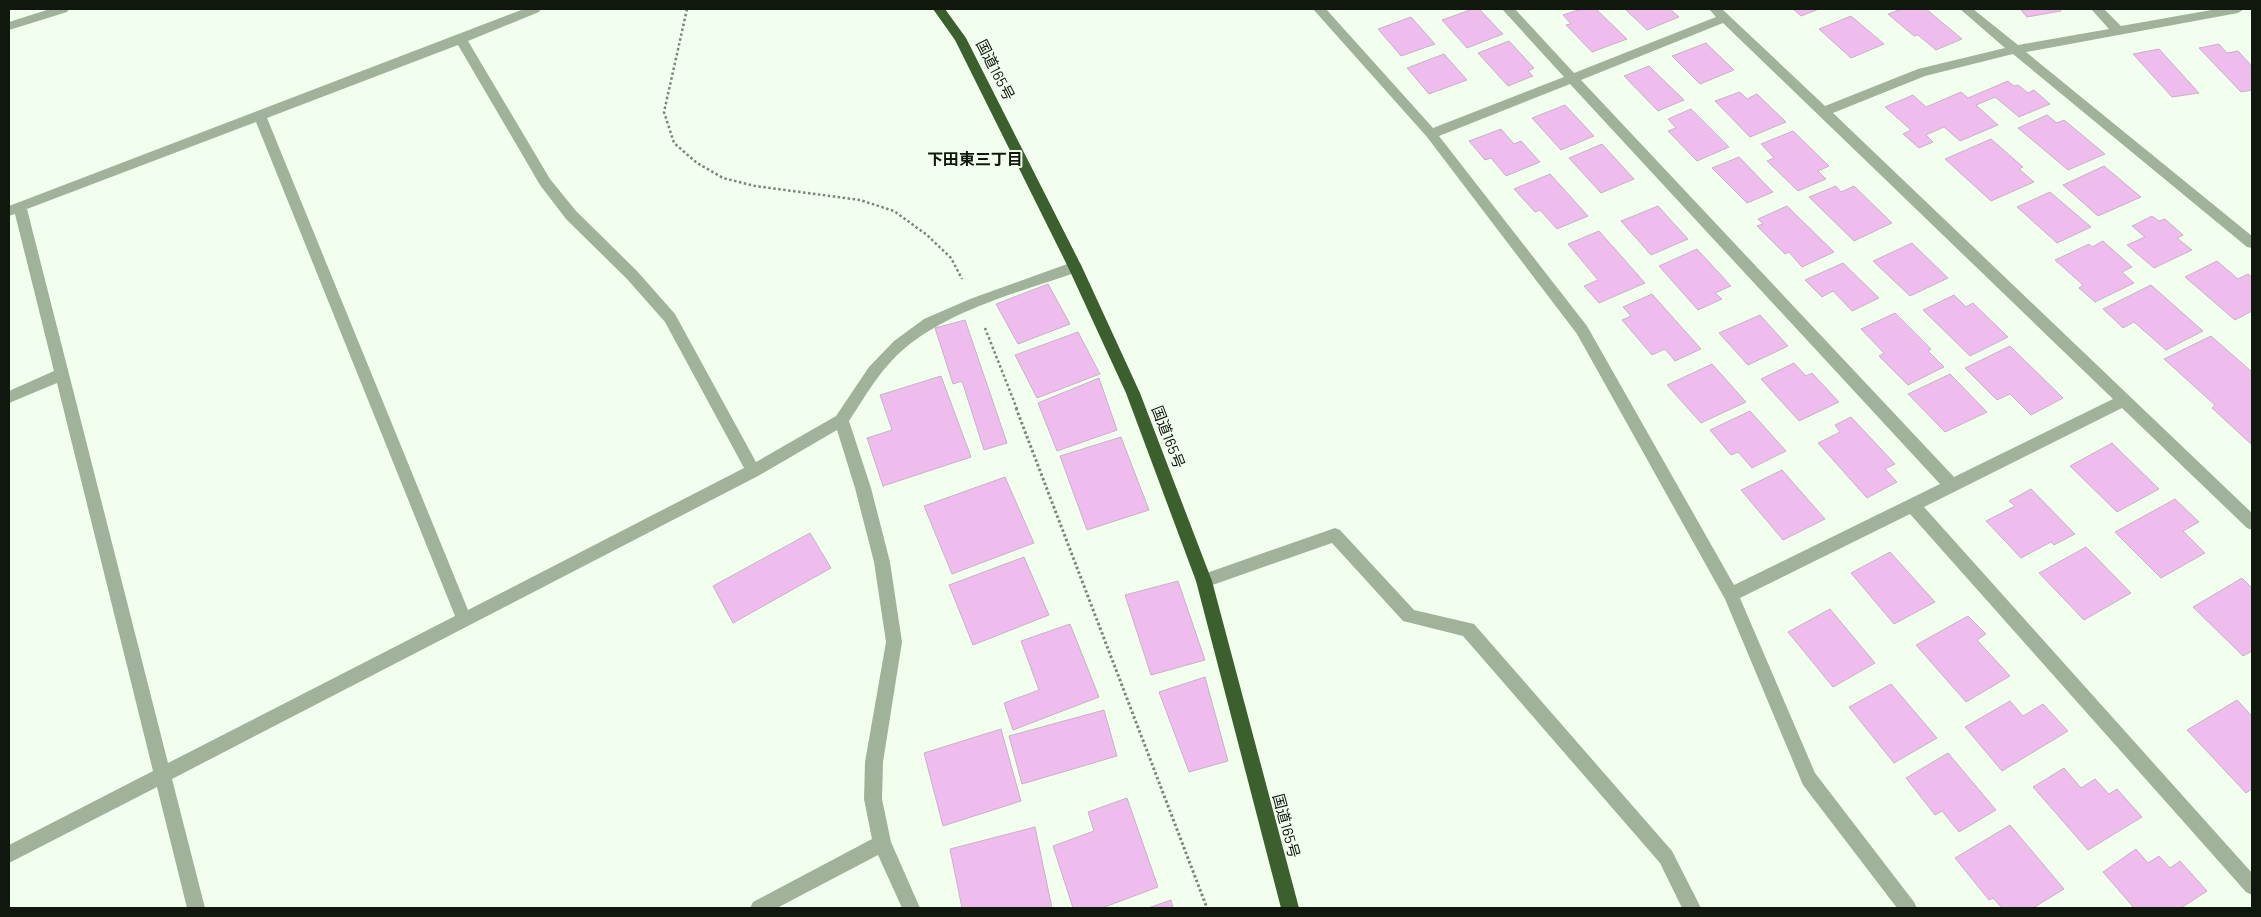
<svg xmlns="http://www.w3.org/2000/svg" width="2261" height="917" font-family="Barlow,'Noto Sans JP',sans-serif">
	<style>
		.building { fill: #efbded; stroke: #c9b0c8 }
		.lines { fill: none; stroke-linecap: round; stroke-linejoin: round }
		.path-far1 { stroke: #7b8578; stroke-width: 2.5; stroke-dasharray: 2.5 2.5; stroke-linecap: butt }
		.path { stroke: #7b8578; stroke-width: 3; stroke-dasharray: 2.5 2.5; stroke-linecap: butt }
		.minor { fill: #a0b29a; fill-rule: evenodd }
		.highway { fill: #3c5f2e; fill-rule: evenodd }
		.labels { text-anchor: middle; stroke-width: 4; stroke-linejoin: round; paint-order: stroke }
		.street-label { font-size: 15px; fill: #10170d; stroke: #f2ffee }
		.neighbourhood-label { font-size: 16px; font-weight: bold; fill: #10170d; stroke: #f2ffee }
	</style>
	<rect width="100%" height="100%" fill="#f2ffee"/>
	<path class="building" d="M 1473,9 L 1479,9 L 1503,34 L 1467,48 L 1442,20 Z
		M 1581,9 L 1596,9 L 1627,39 L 1592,52 L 1566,25 L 1571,24 L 1563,15 Z
		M 1625,9 L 1670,9 L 1679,17 L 1647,30 Z
		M 1793,9 L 1819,9 L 1801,16 Z
		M 1902,9 L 1926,9 L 1962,39 L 1936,50 L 1918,35 L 1914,36 L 1888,14 Z
		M 2020,9 L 2059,9 L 2061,11 L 2027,17 Z
		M 1851,16 L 1884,44 L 1851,58 L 1819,29 Z
		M 1411,17 L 1435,44 L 1401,56 L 1378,29 Z
		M 1509,41 L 1534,68 L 1528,71 L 1533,76 L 1508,86 L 1478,53 Z
		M 1706,43 L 1734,70 L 1700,84 L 1672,56 Z
		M 2219,44 L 2227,53 L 2238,51 L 2252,66 L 2252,90 L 2241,92 L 2199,48 Z
		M 2159,49 L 2199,93 L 2172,97 L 2133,54 Z
		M 1444,54 L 1467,80 L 1429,94 L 1407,68 Z
		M 1649,66 L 1684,100 L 1658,111 L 1624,76 Z
		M 2008,81 L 2014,86 L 2018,85 L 2028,93 L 2034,90 L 2050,104 L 2019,117 L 1995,97 L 1976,105 L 1998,125 L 1960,141 L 1944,127 L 1926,135 L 1933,142 L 1919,148 L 1903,134 L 1911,130 L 1885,107 L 1913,95 L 1926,107 L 1961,92 L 1968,98 Z
		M 1740,92 L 1747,99 L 1757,94 L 1786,122 L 1750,137 L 1715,101 Z
		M 1565,105 L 1594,136 L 1561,150 L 1532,118 Z
		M 1691,109 L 1729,147 L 1697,161 L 1668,131 L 1676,128 L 1668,119 Z
		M 2047,115 L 2057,123 L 2064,120 L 2105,154 L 2068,170 L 2018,128 Z
		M 1501,129 L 1514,144 L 1521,141 L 1540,162 L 1506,176 L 1491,158 L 1485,160 L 1469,141 Z
		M 1793,131 L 1829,166 L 1818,171 L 1826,179 L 1798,191 L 1767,161 L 1774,158 L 1761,144 Z
		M 1991,139 L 2023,167 L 2019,169 L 2034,182 L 1991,201 L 1945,159 Z
		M 1602,144 L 1634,179 L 1601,193 L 1569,158 Z
		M 1739,157 L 1773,192 L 1747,203 L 1712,168 Z
		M 2104,166 L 2141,197 L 2098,216 L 2063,185 Z
		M 1550,174 L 1588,216 L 1557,229 L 1540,210 L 1535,212 L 1514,189 Z
		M 1836,186 L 1841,192 L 1854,186 L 1892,223 L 1854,241 L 1809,197 Z
		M 2050,192 L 2091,227 L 2057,243 L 2017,207 Z
		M 1658,206 L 1688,239 L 1651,255 L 1621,221 Z
		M 1787,206 L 1834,252 L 1802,267 L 1789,252 L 1785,254 L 1757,226 L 1763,224 L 1758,219 Z
		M 2152,216 L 2159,221 L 2165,219 L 2183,235 L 2177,238 L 2192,250 L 2154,268 L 2127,245 L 2145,237 L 2132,226 Z
		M 1599,231 L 1645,283 L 1599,303 L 1584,286 L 1598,280 L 1568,244 Z
		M 2103,241 L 2132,267 L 2122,272 L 2134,283 L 2095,302 L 2079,288 L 2083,285 L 2055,260 L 2089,244 L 2092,247 Z
		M 1912,243 L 1948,278 L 1910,296 L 1873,261 Z
		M 1697,249 L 1731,286 L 1715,293 L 1722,299 L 1698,310 L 1659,266 Z
		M 2217,261 L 2238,279 L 2248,274 L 2252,277 L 2252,311 L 2235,320 L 2185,277 Z
		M 1843,263 L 1879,298 L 1852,311 L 1833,291 L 1822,297 L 1805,280 Z
		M 1048,284 L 1070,324 L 1018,344 L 996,304 Z
		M 2151,285 L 2203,331 L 2166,350 L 2134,322 L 2123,328 L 2103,309 Z
		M 1652,294 L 1701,349 L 1675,361 L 1665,349 L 1652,355 L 1622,320 L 1631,316 L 1623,307 Z
		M 1954,295 L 1966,307 L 1973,303 L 2008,337 L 1970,356 L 1923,310 Z
		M 1895,313 L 1931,349 L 1928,351 L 1944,367 L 1908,385 L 1879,356 L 1884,353 L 1861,329 Z
		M 1760,315 L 1788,346 L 1748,365 L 1719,333 Z
		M 965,320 L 1007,443 L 984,450 L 962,381 L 953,384 L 935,328 Z
		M 1078,332 L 1100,374 L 1037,398 L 1015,355 Z
		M 2211,336 L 2252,372 L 2252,445 L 2212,408 L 2215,405 L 2164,359 Z
		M 2010,346 L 2063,398 L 2031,415 L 2010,394 L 1997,400 L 1965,368 Z
		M 1794,363 L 1806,376 L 1812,373 L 1839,402 L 1799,421 L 1761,379 Z
		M 1712,364 L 1746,402 L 1701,423 L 1667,385 Z
		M 1950,374 L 1987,412 L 1945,432 L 1908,394 Z
		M 941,376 L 971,457 L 883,486 L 867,438 L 892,430 L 880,395 Z
		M 1099,378 L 1117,430 L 1057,451 L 1038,403 Z
		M 1750,411 L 1786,451 L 1752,468 L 1738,452 L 1731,455 L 1710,430 Z
		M 1851,417 L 1895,464 L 1885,469 L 1897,482 L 1867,498 L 1818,443 L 1840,432 L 1835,425 Z
		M 1121,437 L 1149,510 L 1087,530 L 1060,456 Z
		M 2112,443 L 2159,489 L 2117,512 L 2070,466 Z
		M 1782,470 L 1825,519 L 1783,540 L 1741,490 Z
		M 1005,477 L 1034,543 L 952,574 L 924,506 Z
		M 2031,489 L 2075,534 L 2054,545 L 2051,542 L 2021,558 L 1986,521 L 2015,506 L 2009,501 Z
		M 2175,499 L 2199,522 L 2183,531 L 2205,553 L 2161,578 L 2115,532 Z
		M 810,533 L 831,568 L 733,623 L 713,586 Z
		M 2086,547 L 2131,593 L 2084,620 L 2039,573 Z
		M 1890,552 L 1935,602 L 1894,624 L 1851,573 Z
		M 1024,557 L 1049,615 L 973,645 L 949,585 Z
		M 2242,578 L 2252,588 L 2252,651 L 2243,656 L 2193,607 Z
		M 1178,581 L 1205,660 L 1151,675 L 1125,595 Z
		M 1830,609 L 1875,663 L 1833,687 L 1788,632 Z
		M 1968,616 L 1986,634 L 1977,640 L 2010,676 L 1966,702 L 1916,645 Z
		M 1070,624 L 1099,697 L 1013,730 L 1004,703 L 1039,690 L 1021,641 Z
		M 1205,677 L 1228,761 L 1189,772 L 1159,692 Z
		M 1891,684 L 1937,738 L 1894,763 L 1849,707 Z
		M 2237,700 L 2252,716 L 2252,789 L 2246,793 L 2187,730 Z
		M 2010,701 L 2023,716 L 2043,704 L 2068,731 L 2002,771 L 1965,727 Z
		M 1104,710 L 1117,756 L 1022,784 L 1009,736 Z
		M 1001,729 L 1021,801 L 943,826 L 924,753 Z
		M 1948,753 L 1996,810 L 1959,832 L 1942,811 L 1935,815 L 1906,778 Z
		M 2064,768 L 2081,788 L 2095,779 L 2109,794 L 2117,789 L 2142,817 L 2088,850 L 2033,787 Z
		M 1127,798 L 1158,887 L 1102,908 L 1073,908 L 1053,846 L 1094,831 L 1088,812 Z
		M 2010,825 L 2064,889 L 2033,908 L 2002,908 L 1993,898 L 1989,900 L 1955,858 Z
		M 1035,827 L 1052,908 L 962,908 L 950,849 Z
		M 2136,849 L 2148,863 L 2159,856 L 2170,868 L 2180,861 L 2207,891 L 2181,908 L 2134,908 L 2103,872 Z
		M 1171,900 L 1173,908 L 1148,908 Z"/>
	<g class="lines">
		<path class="path-far1" d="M 687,9 L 664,112 L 674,143 L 697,163 L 723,178 L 755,186 L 860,200 L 894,211 L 927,235 L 951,258 L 962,279
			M 985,328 L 1017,409"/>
		<path class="path" d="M 1016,408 L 1207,908"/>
		<path class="minor" d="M 50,9 L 69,9 L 67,12 L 9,30 L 9,22 Z
			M 524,9 L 541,9 L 539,12 L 468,41 L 550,179 L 576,211 L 637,271 L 675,314 L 756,462 L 836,416 L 869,367 L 894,341 L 924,319 L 970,299 L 1070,263 L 1080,263 L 1082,267 L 1080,271 C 1021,292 954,308 905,348 C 881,368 866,395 849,421 L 871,488 L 890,562 L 902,642 L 883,762 L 882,799 L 891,842 L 920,908 L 902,908 L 878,855 L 777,908 L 750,908 L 753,902 L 872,839 L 864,799 L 865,762 L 886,642 L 874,562 L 855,488 L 837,430 L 758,476 L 172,779 L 205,908 L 187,908 L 157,787 L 9,863 L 9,845 L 153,771 L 57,383 L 9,403 L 9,391 L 54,371 L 15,214 L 9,216 L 9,206 ZM 458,45 L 540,185 L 566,219 L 627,279 L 665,322 L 744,468 L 468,610 L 267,118 ZM 256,122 L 455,616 L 168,763 L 27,209 Z
			M 1313,9 L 1326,9 L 1433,128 L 1564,77 L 1502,9 L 1515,9 L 1574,73 L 1716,17 L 1709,9 L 1722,9 L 1825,106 L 1918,69 L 2005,48 L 1960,9 L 1973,9 L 2018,45 L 2109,29 L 2091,9 L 2104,9 L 2121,26 L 2217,9 L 2244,9 L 2238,13 L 2026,52 L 2252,236 L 2252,248 L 2247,247 L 2013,54 L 1925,76 L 1833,113 L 2252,513 L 2252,530 L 2247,528 L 2122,408 L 1924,507 L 2252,873 L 2252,895 L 2246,892 L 1910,514 L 1740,598 L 1815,773 L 1914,902 L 1917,908 L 1897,908 L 1803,785 L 1725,599 L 1577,334 L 1427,137 ZM 1723,23 L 2113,399 L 1954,477 L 1581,80 ZM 1570,84 L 1940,484 L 1734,585 L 1587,326 L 1439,136 Z
			M 1335,528 L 1340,530 L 1414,610 L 1474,624 L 1672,851 L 1701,908 L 1682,908 L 1660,863 L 1463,636 L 1403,621 L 1332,543 L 1204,588 L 1198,586 L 1196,581 L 1198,576 Z"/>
		<path class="highway" d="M 933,9 L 945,9 L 966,38 L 1082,267 L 1140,393 L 1212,581 L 1299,908 L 1281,908 L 1196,581 L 1126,393 L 1068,267 L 955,40 Z"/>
	</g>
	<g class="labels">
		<g class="street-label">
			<text transform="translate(995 70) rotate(63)" y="5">国道165号</text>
			<text transform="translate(1168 437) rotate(69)" y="5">国道165号</text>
			<text transform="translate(1286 826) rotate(75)" y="5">国道165号</text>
		</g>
		<g class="neighbourhood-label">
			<text x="975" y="165">下田東三丁目</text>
		</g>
	</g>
	<rect width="2261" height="917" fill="none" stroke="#10170d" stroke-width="20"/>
</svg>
